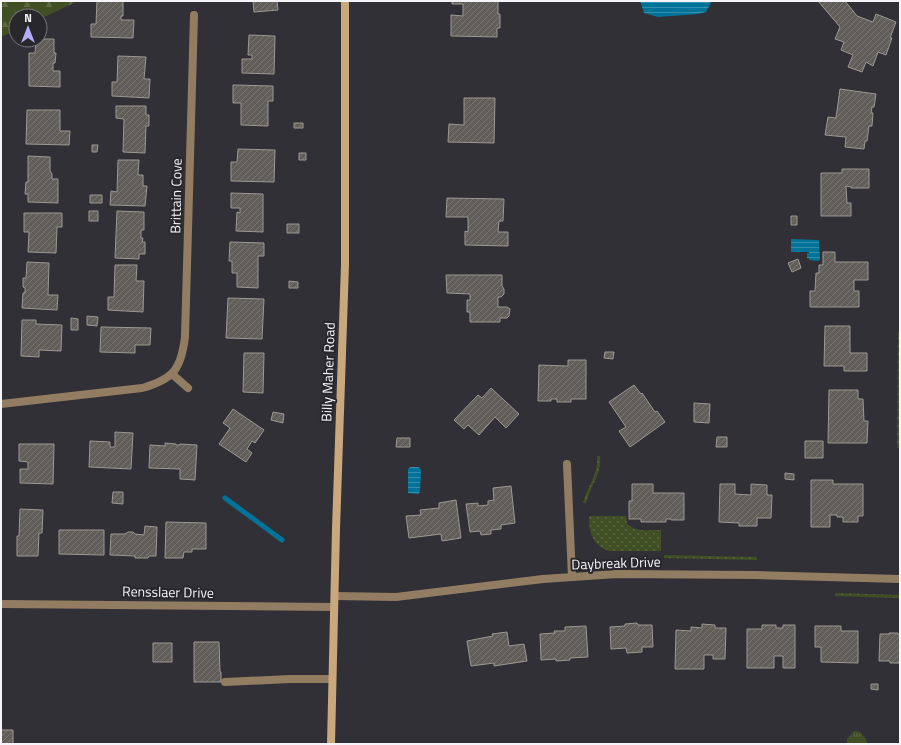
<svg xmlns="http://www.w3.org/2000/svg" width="901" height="745" font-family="'Titillium Web',sans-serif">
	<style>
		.grass { fill: url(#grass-dots) }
		.forest { fill: url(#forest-firs) }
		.park { fill: url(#park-tufts) }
		.water { fill: url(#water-rules) }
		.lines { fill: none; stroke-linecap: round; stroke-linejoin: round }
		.stream { stroke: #017399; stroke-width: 5 }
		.building { fill: url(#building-hatch); stroke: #9c9892 }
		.lane { stroke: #927d63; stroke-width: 8 }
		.street { stroke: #927d63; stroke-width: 8 }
		.secondary { stroke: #caa87d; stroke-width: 8 }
		.labels { text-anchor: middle; stroke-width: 4; stroke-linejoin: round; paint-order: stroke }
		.street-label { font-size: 14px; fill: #f5f4f8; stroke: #27272c }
	</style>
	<defs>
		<pattern id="grass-dots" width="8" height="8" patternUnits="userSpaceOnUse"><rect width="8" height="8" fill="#414f24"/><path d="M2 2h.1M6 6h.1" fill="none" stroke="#5d6945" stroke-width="1.8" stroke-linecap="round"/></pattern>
		<pattern id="forest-firs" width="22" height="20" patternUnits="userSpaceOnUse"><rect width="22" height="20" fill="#414f24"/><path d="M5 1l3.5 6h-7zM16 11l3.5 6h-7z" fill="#5d6945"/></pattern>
		<pattern id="park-tufts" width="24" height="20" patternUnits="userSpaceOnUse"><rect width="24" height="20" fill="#414f24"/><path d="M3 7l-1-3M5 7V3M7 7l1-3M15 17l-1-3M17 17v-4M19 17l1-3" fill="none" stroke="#5d6945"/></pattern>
		<pattern id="water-rules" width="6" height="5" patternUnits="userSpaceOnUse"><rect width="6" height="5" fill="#017399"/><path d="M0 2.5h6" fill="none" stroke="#338ead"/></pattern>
		<pattern id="building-hatch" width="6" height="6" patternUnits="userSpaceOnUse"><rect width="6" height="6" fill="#615e59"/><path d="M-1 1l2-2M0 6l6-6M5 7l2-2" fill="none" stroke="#787672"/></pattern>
	</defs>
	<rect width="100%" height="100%" fill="#313036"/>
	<path class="grass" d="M 898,332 L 900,332 L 900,448 L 897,448 Z
		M 597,456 L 600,456 C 602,474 590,486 586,503 L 583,503 C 587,487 599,474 597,456 Z
		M 589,516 L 626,516 L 627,524 C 636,532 649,530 661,530 L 661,551 L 609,551 C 592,545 589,532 589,516 Z
		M 664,555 L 757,557 L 757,560 L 664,558 Z
		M 835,593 L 900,595 L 900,598 L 835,596 Z"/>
	<path class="forest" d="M 1,1 L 78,1 L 40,19 L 40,16 L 16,16 L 16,30 L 1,37 Z"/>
	<path class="park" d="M 854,731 L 860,732 L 866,739 L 867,744 L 847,744 L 847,739 Z"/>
	<path class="water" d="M 640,1 L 711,1 L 710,5 L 706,12 L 698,14 L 658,17 L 644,13 Z
		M 791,239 L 819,240 L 820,260 L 818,261 L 809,260 L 809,258 L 807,258 L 807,253 L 809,253 L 809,252 L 791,252 Z
		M 410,467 L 419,467 L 421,470 L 420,492 L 418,494 L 408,493 L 408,469 Z"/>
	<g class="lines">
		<path class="stream" d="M 225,498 L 282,540"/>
	</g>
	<path class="building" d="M 97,1 L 123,1 L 123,16 L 121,16 L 121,20 L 134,20 L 133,38 L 91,37 L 91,24 L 96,24 Z
		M 253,1 L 277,1 L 278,10 L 254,12 Z
		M 452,1 L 498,1 L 498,14 L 500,14 L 500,28 L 497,28 L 497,37 L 451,36 L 451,15 L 463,16 L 463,4 L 452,4 Z
		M 818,1 L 845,1 L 857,16 L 873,22 L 876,14 L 896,22 L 890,38 L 892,38 L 886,55 L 878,52 L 873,66 L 866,62 L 862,72 L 848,67 L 853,55 L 841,50 L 844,42 L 835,39 L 840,27 Z
		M 249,35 L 275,36 L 274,74 L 242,73 L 242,59 L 252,59 L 252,55 L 248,55 Z
		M 40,39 L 54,39 L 54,53 L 56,53 L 55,63 L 53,63 L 53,71 L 60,71 L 60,87 L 29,86 L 29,53 L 35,53 L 36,40 L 40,40 Z
		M 118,56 L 146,57 L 144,79 L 150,79 L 149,98 L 112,96 L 112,82 L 117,82 Z
		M 233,85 L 273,86 L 273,101 L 268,101 L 268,126 L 241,125 L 241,103 L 233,103 Z
		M 840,89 L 876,94 L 874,107 L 872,107 L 871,113 L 873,113 L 872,126 L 869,126 L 867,141 L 865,141 L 864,149 L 845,147 L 846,137 L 825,135 L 828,117 L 836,118 Z
		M 464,98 L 495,98 L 494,143 L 448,142 L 449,124 L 464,125 Z
		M 116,106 L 146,106 L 146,115 L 149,115 L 149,126 L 146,126 L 145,153 L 123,152 L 124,119 L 116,118 Z
		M 27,110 L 60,110 L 60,131 L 70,131 L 69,145 L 26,144 Z
		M 294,123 L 303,123 L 303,128 L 294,128 Z
		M 92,145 L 98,145 L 97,152 L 92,152 Z
		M 238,149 L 275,150 L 274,182 L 231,181 L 231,162 L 237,162 Z
		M 299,153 L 306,153 L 306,160 L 299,160 Z
		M 28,156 L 50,157 L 50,171 L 52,174 L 52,179 L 58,179 L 58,203 L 28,202 L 28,194 L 25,194 L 26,182 L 28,182 Z
		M 118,160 L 139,160 L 138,175 L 143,175 L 143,186 L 147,186 L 145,206 L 110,205 L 111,191 L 117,192 Z
		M 842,169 L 869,169 L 869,188 L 851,188 L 851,187 L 846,186 L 847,203 L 851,203 L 851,216 L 821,216 L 821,173 L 842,173 Z
		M 231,193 L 263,194 L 263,232 L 236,231 L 237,212 L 240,213 L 240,208 L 231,208 Z
		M 90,195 L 102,195 L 102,203 L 90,203 Z
		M 447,198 L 504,199 L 503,221 L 499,221 L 498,232 L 508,232 L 508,246 L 465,245 L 465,231 L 468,232 L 468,217 L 446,217 Z
		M 89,211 L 98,211 L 98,221 L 89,221 Z
		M 117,211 L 144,212 L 144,230 L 141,230 L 141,238 L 143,238 L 142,242 L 145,242 L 145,254 L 139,254 L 139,259 L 115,258 Z
		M 24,213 L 62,213 L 62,227 L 57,227 L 56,253 L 28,252 L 29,232 L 24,232 Z
		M 791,216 L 797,216 L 797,225 L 791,225 Z
		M 287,224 L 299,224 L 299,233 L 287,233 Z
		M 230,242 L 264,243 L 264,256 L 258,256 L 258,288 L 237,287 L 237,273 L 232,273 L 232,261 L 229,261 Z
		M 823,252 L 835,252 L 835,262 L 868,262 L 868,280 L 854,280 L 854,291 L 859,291 L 859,307 L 810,307 L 810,291 L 815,291 L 816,273 L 819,273 L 819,265 L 823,265 Z
		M 798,259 L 801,268 L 792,272 L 788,263 Z
		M 27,262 L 49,263 L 48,295 L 58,295 L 57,310 L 22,308 L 23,293 L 25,293 L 25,288 L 23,287 L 23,278 L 26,278 Z
		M 115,265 L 137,265 L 136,281 L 144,281 L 143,312 L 108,310 L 108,297 L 114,297 Z
		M 446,275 L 502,275 L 502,286 L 504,289 L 504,294 L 501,297 L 498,297 L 498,307 L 507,307 L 510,309 L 509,316 L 507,318 L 500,318 L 500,322 L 470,322 L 470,312 L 467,312 L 467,300 L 470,300 L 470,294 L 447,293 Z
		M 289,281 L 298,282 L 298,288 L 289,288 Z
		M 228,298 L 264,299 L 262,339 L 226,338 Z
		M 87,316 L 98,317 L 97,326 L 87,325 Z
		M 71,318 L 78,319 L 78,330 L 71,330 Z
		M 22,320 L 36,320 L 36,324 L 62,325 L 61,351 L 39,350 L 39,357 L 21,356 Z
		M 825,326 L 850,326 L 850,353 L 867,353 L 867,371 L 844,371 L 844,366 L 824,366 Z
		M 101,327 L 151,328 L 150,345 L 135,345 L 135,353 L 100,352 Z
		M 605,352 L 614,352 L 613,359 L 604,358 Z
		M 244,353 L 264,353 L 263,393 L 243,392 Z
		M 568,360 L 586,360 L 586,399 L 571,399 L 571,402 L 557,402 L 557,399 L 551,399 L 551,401 L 538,401 L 539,365 L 568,366 Z
		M 634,385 L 641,394 L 642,393 L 655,412 L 657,411 L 665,422 L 630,447 L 619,431 L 626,427 L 609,402 Z
		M 491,388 L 519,414 L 506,428 L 495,417 L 479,435 L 468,425 L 464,429 L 454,420 L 478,395 L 482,398 Z
		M 829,390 L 858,390 L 858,399 L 863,399 L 864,421 L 868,421 L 867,443 L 828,443 Z
		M 694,403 L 710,404 L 709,423 L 694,422 Z
		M 233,409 L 264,430 L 255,443 L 252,441 L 247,449 L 252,453 L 246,462 L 219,444 L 230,428 L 223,423 Z
		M 273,412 L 284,414 L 283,423 L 271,420 Z
		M 115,432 L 133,433 L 131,469 L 89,467 L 90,441 L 110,442 L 110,447 L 115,447 Z
		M 717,437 L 727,437 L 727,447 L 716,447 Z
		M 397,438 L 410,438 L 410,447 L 396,447 Z
		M 805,441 L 823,441 L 823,458 L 805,458 Z
		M 165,443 L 176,444 L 176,445 L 180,445 L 180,444 L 197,445 L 195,480 L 180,479 L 180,469 L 149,468 L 150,445 L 165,446 Z
		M 19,444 L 54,444 L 53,484 L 20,483 L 20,469 L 28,469 L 28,462 L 19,461 Z
		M 785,473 L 794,474 L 794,480 L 785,479 Z
		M 811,480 L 833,480 L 833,484 L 863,484 L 863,516 L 858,516 L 858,522 L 843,522 L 843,517 L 837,517 L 837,515 L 830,515 L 830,527 L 811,527 Z
		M 632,484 L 653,484 L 653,493 L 684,493 L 684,520 L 671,520 L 671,519 L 666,519 L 666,522 L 641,522 L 641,519 L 629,519 L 629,501 L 632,501 Z
		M 720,484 L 735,484 L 735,494 L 751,495 L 751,484 L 767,485 L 767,495 L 772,495 L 771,518 L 757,518 L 757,526 L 739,526 L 739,523 L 719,522 Z
		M 511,486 L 515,523 L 501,525 L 501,529 L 491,530 L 491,534 L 481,535 L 480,531 L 470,532 L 466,504 L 478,503 L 478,506 L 488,505 L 488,501 L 494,500 L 493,488 Z
		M 113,492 L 123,492 L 123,504 L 112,503 Z
		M 456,500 L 461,538 L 442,541 L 441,534 L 409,538 L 406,516 L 421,515 L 420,510 L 439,508 L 439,503 Z
		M 20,509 L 43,510 L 42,533 L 39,533 L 38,556 L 17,556 L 17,536 L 19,536 Z
		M 166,522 L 206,523 L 206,549 L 192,549 L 192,552 L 184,552 L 183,558 L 165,558 Z
		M 145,526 L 157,527 L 156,556 L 149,556 L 148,558 L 135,558 L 135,556 L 110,555 L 111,534 L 125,534 L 128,532 L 133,532 L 135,534 L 144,535 Z
		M 59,530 L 104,530 L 104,555 L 59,554 Z
		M 637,623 L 638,625 L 652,625 L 653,647 L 642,647 L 642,652 L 627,653 L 626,648 L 611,649 L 610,627 L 625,626 L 625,624 Z
		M 702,624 L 715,625 L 715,628 L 726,628 L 725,659 L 713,659 L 713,655 L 704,655 L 704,669 L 675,669 L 676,630 L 691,631 L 691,627 L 702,628 Z
		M 762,625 L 776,625 L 776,628 L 783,628 L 783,625 L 795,625 L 795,668 L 783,668 L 783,656 L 774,656 L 774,668 L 747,668 L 747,629 L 762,629 Z
		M 586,626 L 588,657 L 570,658 L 570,660 L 556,661 L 556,659 L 541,660 L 540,634 L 555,633 L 554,631 L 565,631 L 565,627 Z
		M 815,626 L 841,626 L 841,631 L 858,631 L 858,663 L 821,662 L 821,647 L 815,647 Z
		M 507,632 L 509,646 L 524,644 L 527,661 L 494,666 L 494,663 L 471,666 L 467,641 L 493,636 L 492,634 Z
		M 889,633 L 898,633 L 898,635 L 900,635 L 900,661 L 899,661 L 899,663 L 890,663 L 890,661 L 879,661 L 880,634 L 889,634 Z
		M 194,642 L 219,642 L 220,672 L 221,672 L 221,682 L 194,682 Z
		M 153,643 L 172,643 L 172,662 L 153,662 Z
		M 871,684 L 878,684 L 878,690 L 871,689 Z
		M 1,730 L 13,730 L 13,744 L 1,744 Z"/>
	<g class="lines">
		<path class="lane" d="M 225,682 L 290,679 L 332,679"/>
		<path class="street" d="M 172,374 L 188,388
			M 1,404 L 142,388 C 174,379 181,369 185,337 L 194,15
			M 567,464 L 572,577
			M 335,596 L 396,597 L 543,579 L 617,574 L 756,575 L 900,579
			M 1,604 L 334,607"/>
		<path class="secondary" d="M 331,744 L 336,529 L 345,265 L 345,1"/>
	</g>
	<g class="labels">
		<g class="street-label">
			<text transform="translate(176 196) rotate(-89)" y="5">Brittain Cove</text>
			<text transform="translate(328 372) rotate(-88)" y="5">Billy Maher Road</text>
			<text transform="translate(616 563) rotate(-2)" y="5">Daybreak Drive</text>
			<text transform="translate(168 592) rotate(1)" y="5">Rensslaer Drive</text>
		</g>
	</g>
	<rect width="901" height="745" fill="none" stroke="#f5f4f8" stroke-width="4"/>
	<g transform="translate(28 28)"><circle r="19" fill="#27272c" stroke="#79797e"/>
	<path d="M0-3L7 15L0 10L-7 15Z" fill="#b3adf9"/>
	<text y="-6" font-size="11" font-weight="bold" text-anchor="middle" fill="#f5f4f8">N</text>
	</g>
</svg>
